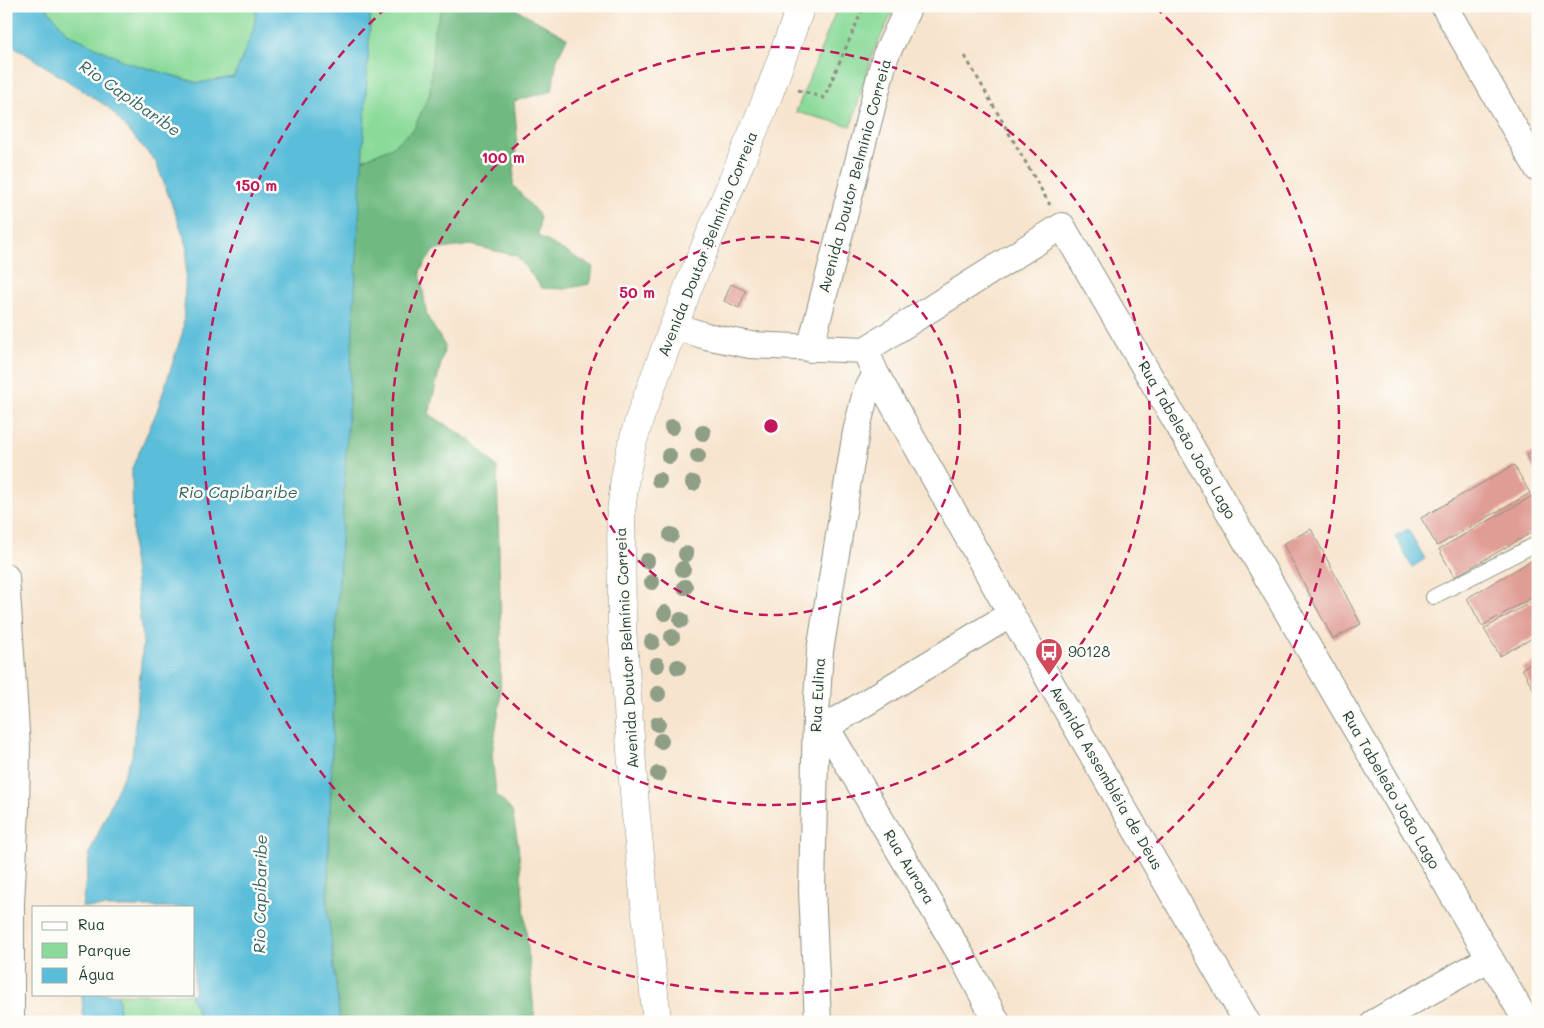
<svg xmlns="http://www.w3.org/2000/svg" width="1544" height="1028" font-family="Mali,sans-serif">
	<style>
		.green { fill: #8ada99; stroke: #548c66 }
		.forest { fill: #6fba81; stroke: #477c5a }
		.water { fill: #5abdd9; stroke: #3c7d86 }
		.building { fill: #e09d95 }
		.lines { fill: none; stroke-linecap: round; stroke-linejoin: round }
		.service-casing { stroke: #8b9081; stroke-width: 16 }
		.minor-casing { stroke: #8b9081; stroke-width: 28 }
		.primary-casing { stroke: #8b9081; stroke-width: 29 }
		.path { stroke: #8b9081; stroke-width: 3; stroke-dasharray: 4 4; stroke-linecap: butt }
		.service { stroke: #fff; stroke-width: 14 }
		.minor { stroke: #fff; stroke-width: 26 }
		.primary { stroke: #fff; stroke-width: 28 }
		.tree { fill: #8f9e87 }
		.ring { fill: none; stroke: #c2185b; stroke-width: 2.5; stroke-dasharray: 9 6 }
		.labels { text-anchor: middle; stroke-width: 5; stroke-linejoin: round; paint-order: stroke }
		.street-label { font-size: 15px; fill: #1f3d34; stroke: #fdfcf7 }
		.poi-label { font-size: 15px; fill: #1f3d34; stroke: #fdfcf7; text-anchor: start }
		.water-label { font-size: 16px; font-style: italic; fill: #316366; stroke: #fdfcf7 }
		.centre { fill: #c2185b; stroke: #fdfcf7; stroke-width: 2.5 }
		.ring-label { font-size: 15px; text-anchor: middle; font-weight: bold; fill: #c2185b; stroke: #fdfcf7; stroke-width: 5; stroke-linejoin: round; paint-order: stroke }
	</style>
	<rect width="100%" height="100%" fill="#fdfcf7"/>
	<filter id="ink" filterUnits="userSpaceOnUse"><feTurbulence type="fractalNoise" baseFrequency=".02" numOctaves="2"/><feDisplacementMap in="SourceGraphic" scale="10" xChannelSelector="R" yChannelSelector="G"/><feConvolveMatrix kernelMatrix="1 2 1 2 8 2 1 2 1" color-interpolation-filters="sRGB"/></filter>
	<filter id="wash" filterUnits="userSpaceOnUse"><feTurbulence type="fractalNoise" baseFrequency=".0096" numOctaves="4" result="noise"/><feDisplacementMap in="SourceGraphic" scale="20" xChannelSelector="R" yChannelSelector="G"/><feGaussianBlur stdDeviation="1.12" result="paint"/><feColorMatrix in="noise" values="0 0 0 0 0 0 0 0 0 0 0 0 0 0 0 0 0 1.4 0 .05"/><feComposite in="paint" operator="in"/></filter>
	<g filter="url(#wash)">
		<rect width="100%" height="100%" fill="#f7e4ce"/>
		<path class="green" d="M 45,6 L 257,6 L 254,31 L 234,77 L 198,83 L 126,62 L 67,33 Z
			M 371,6 L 443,6 L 434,30 L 430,93 L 414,129 L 392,147 L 362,160 Z
			M 838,6 L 896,6 L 873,52 L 851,126 L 796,112 Z
			M 118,994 L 190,994 L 201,1022 L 123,1022 L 120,1015 Z"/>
		<path class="forest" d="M 443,6 L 518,6 L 516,9 L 567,38 L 557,59 L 552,91 L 514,101 L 517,135 L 513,185 L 540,216 L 538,236 L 593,267 L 589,284 L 565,289 L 542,288 L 517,256 L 471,245 L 434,250 L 420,271 L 427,316 L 445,346 L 429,414 L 471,441 L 497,467 L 501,634 L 500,703 L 492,754 L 496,794 L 512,811 L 518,844 L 535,1022 L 340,1022 L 327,903 L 336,631 L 362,160 L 392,147 L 414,129 L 430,93 L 434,30 Z"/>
		<path class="water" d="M 6,6 L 45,6 L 67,33 L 126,62 L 198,83 L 234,77 L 253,31 L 257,6 L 371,6 L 336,631 L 327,903 L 340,1022 L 201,1022 L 190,994 L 194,994 L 194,907 L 82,907 L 90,852 L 132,756 L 143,643 L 133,558 L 132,468 L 157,411 L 183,331 L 187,245 L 156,162 L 108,107 L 6,41 Z
			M 1408,529 L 1425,559 L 1412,567 L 1395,536 Z
			M 82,994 L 118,994 L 120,1015 L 123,1022 L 86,1022 L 83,1016 Z"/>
		<g id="blocks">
			<path class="building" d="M 731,284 L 746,291 L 739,308 L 724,301 Z
				M 1538,449 L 1538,477 L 1526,456 Z
				M 1514,465 L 1530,493 L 1437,546 L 1421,518 Z
				M 1532,496 L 1538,507 L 1538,529 L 1454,577 L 1439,549 Z
				M 1311,529 L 1361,624 L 1333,639 L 1283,544 Z
				M 1538,557 L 1538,594 L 1482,626 L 1467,598 Z
				M 1538,598 L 1538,635 L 1500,656 L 1484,629 Z
				M 1538,660 L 1538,698 L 1522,668 Z"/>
		</g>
	</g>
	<g filter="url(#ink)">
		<use href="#blocks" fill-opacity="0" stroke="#8b9081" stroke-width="1"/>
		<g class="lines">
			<defs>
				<path id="service" d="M 1433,597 L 1538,543"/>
				<path id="minor" d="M 1444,6 L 1538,169
					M 674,326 L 706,336 L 750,345 L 865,350 L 1062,226 L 1527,1022
					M 810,349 L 885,57 L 909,6
					M 865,350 L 876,374 L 1011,614 L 1247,1022
					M 6,577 L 17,747 L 16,810 L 11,902 L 11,1022
					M 816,715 L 826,727 L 965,962 L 997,1022
					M 826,727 L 1011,614
					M 818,1022 L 812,890 L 816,715 L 820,651 L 856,432 L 866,392 L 876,374
					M 1375,1022 L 1490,958"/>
				<path id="primary" d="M 657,1022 L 635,806 L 622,627 L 621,513 L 625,478 L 631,448 L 640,417 L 688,288 L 768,96 L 801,6"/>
			</defs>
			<use href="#service" class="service-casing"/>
			<use href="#minor" class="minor-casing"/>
			<use href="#primary" class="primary-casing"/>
			<path class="path" d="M 965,56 L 1050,205
				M 798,90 L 824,98 L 864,6"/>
			<use href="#service" class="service"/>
			<use href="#minor" class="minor"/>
			<use href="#primary" class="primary"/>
		</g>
		<g class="tree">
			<circle cx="672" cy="427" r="8"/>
			<circle cx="703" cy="433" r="8"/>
			<circle cx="669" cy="456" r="8"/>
			<circle cx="698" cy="456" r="8"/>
			<circle cx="659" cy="480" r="8"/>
			<circle cx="693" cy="483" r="8"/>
			<circle cx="671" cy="535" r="8"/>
			<circle cx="686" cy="554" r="8"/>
			<circle cx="647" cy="561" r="8"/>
			<circle cx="683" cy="569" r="8"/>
			<circle cx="652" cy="582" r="8"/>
			<circle cx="685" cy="587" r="8"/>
			<circle cx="665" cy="613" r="8"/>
			<circle cx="681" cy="620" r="8"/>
			<circle cx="672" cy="637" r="8"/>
			<circle cx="652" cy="642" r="8"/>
			<circle cx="657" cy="665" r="8"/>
			<circle cx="678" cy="667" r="8"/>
			<circle cx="658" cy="694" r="8"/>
			<circle cx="658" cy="724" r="8"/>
			<circle cx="661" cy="741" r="8"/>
			<circle cx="658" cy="774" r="8"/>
		</g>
	</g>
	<g class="ring">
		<circle cx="771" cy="426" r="189"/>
		<circle cx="771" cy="426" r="379"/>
		<path d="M1155 7A568 568 0 1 1 387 7"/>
	</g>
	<defs>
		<symbol id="bus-pin" viewBox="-11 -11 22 30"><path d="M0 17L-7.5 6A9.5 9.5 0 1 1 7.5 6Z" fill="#d1495b" stroke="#fdfcf7"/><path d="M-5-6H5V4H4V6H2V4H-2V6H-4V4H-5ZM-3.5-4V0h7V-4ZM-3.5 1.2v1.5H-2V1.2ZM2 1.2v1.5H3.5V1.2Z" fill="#fff"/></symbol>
	</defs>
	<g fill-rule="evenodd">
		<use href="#bus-pin" x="1033" y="636" width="32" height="43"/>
	</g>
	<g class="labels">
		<g class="street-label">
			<text transform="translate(855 176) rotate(-75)" y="5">Avenida Doutor Belminio Correia</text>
			<text transform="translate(708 244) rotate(-68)" y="5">Avenida Doutor Belmínio Correia</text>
			<text transform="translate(1187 440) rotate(60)" y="5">Rua Tabeleão João Lago</text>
			<text transform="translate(627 648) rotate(-93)" y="5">Avenida Doutor Belmínio Correia</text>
			<text transform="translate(818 695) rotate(-87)" y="5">Rua Eulina</text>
			<text transform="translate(1106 778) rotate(60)" y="5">Avenida Assembléia de Deus</text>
			<text transform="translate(1391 790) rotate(60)" y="5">Rua Tabeleão João Lago</text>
			<text transform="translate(909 867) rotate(59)" y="5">Rua Aurora</text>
		</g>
		<g class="poi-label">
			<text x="1068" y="657">90128</text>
		</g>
		<g class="water-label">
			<text transform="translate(130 98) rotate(35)" y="6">Rio Capibaribe</text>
			<text x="238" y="498">Rio Capibaribe</text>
			<text transform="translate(260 894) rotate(-89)" y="6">Rio Capibaribe</text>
		</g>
	</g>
	<circle cx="771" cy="426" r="8" class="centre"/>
	<g class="ring-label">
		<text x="503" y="163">100 m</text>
		<text x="256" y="191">150 m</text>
		<text x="637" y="298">50 m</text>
	</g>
	<rect width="1544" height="1028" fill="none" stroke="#fdfcf7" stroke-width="25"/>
	<rect x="32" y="906" width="162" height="90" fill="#fdfcf7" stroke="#a4b0a9"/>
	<rect x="42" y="922" width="25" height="8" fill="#ffffff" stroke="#a4b0a9"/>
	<text x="78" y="930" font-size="15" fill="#1f3d34">Rua</text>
	<rect x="42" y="943" width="25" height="15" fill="#8ada99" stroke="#a4b0a9"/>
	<text x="78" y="956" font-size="15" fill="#1f3d34">Parque</text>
	<rect x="42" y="968" width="25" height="15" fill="#5abdd9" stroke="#a4b0a9"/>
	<text x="78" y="980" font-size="15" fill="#1f3d34">Água</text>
</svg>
